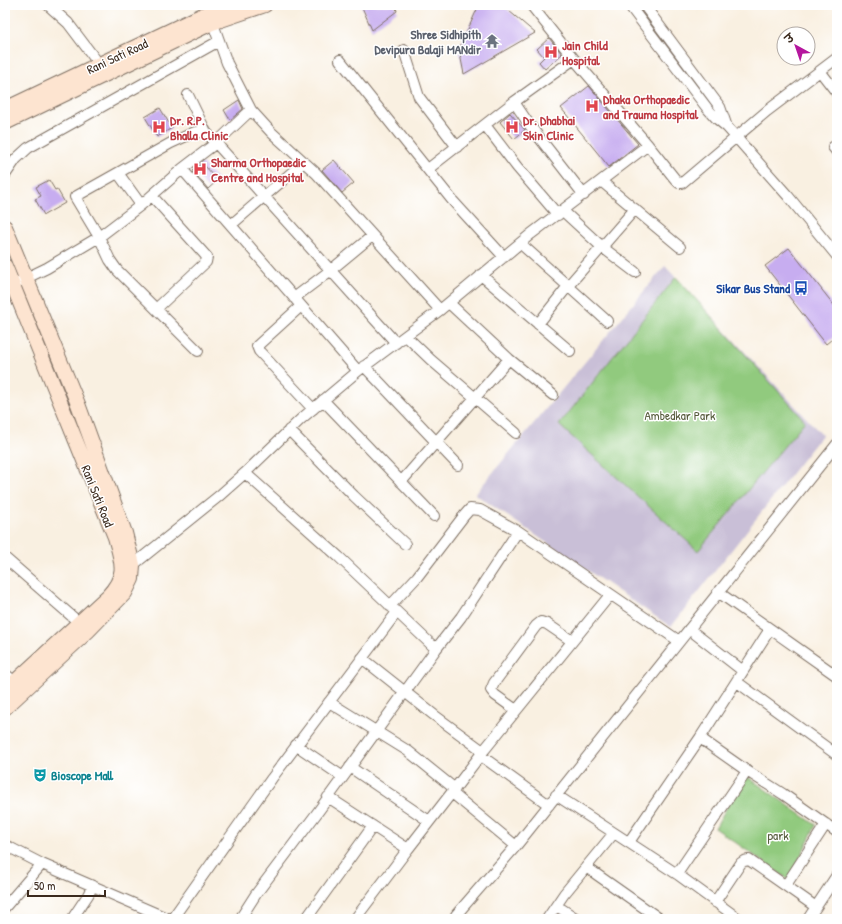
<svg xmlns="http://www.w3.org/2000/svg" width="842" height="924" font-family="'Patrick Hand','Playpen Sans Deva',sans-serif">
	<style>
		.industrial { fill: #c9bfd7 }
		.green { fill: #91ca7e; stroke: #667a4e }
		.building { fill: #c7adf0 }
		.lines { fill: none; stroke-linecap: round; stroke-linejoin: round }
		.street-casing { stroke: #7e6f62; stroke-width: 12 }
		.secondary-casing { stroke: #7e6f62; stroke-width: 16 }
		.street { stroke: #fff; stroke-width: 10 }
		.secondary { stroke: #fde4d0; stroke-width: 14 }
		.labels { text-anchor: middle; stroke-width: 3; stroke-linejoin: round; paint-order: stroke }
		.worship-label { font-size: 13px; font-weight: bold; fill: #5b616d; stroke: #fff; text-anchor: end }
		.health-label { font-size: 13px; font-weight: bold; fill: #be3a42; stroke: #fff; text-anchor: start }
		.street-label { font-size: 13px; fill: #3b2a1e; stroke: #fff }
		.transit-label { font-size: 13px; font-weight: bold; fill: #164399; stroke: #fff; text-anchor: end }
		.park-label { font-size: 13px; fill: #555a3b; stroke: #fff }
		.culture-label { font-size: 13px; font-weight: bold; fill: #0d838f; stroke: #fff; text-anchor: start }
	</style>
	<rect width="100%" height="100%" fill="#fff"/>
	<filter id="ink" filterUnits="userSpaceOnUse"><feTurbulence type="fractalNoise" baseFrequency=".025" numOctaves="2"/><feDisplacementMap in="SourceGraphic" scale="8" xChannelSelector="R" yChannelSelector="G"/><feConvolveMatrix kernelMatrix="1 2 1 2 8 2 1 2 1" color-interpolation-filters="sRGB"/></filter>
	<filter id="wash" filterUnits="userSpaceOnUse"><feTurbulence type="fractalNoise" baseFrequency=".012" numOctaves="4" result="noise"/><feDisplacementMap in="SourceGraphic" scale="16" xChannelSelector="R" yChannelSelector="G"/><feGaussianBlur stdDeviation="0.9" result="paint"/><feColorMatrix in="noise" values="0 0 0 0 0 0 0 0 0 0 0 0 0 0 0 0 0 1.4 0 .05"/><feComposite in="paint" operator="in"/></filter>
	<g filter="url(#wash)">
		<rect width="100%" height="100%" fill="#f9f0e1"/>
		<path class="industrial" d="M 665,266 L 822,435 L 671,627 L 475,494 Z"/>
		<path class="green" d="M 676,277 L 805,421 L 698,551 L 559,425 Z
			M 745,775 L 816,825 L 789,880 L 715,828 Z"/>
		<g id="blocks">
			<path class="building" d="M 361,5 L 395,5 L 397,11 L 372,30 Z
				M 479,5 L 502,5 L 535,33 L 464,74 L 459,49 Z
				M 549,38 L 562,54 L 545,69 L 539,62 L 544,57 L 537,49 Z
				M 589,86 L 638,144 L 609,167 L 561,108 Z
				M 239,100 L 243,109 L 230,120 L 224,110 Z
				M 160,108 L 172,128 L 157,137 L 145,117 Z
				M 510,113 L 525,130 L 514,139 L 500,122 Z
				M 334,160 L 354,183 L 342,193 L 322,170 Z
				M 202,163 L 218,180 L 208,189 L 193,171 Z
				M 49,180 L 55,190 L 57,189 L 65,203 L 44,215 L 35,199 L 41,196 L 36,187 Z
				M 789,248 L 837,309 L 837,335 L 826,344 L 765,266 Z"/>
		</g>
	</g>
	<g filter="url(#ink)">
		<use href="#blocks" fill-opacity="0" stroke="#7e6f62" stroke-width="1"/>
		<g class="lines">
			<defs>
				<path id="street" d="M 48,5 L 68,23 L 99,64
					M 531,5 L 574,59 L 648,145
					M 629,5 L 707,108 L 716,118 L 727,127 L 788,196 L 837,256
					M 644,5 L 720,107 L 727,127
					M 211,18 L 227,63 L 251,110 L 271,132 L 316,173 L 440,310
					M 404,50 L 419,97 L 457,147
					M 340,60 L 452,200 L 504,257
					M 820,71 L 837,93
					M 188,95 L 206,132 L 396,343
					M 514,102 L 531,127 L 584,195
					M 485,125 L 517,167 L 558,215
					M 833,147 L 837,152
					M 182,169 L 358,371
					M 428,169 L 514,102 L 574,59
					M 118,173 L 141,205
					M 5,175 L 16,159 L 28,148 L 219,41
					M 601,181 L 680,247
					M 152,196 L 207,257 L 206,262 L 156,309
					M 563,211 L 602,247 L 635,272
					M 231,225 L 304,162
					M 521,244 L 607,321
					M 481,275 L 570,351
					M 12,285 L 47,268 L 99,237 L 141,205 L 182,169 L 216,143 L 251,110
					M 294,298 L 331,270 L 372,236
					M 449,303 L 509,359 L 553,395
					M 301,306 L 257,346 L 259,351 L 313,409
					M 538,324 L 568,286 L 635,209
					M 406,336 L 431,360 L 516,433
					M 198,351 L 117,270 L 110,260 L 99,237 L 75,197 L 171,143 L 195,132 L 206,132
					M 364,366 L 458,465
					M 323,400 L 434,516
					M 289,430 L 354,496 L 405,544
					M 245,473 L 339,557 L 436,649
					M 401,482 L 509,359
					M 5,558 L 83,626
					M 133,565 L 219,496 L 245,473 L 301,419 L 358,371 L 440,310 L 531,234 L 648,145 L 675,179 L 679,183 L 682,183 L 767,111 L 837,58
					M 718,592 L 837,676
					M 390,606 L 417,577 L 463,517 L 470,509 L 480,510 L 518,531 L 679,641
					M 689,629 L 743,671
					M 362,658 L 434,715 L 483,751
					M 5,674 L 15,682
					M 737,682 L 837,755
					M 329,702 L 408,751 L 455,789
					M 516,710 L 495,695 L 491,690 L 494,683 L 536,626 L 541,622 L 547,624 L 572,641
					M 700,738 L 747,771 L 783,794 L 837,832
					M 296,745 L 343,777
					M 480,755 L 549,805
					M 350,767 L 429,821
					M 452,793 L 516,846
					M 556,795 L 677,874 L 739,919
					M 328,797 L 408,849 L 453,791 L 485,749 L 610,595
					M 629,842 L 700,738 L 770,629
					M 5,845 L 42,864 L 169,919
					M 586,867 L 660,919
					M 677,874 L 747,771
					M 786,885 L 826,824
					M 715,902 L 741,863 L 744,861 L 749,860 L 816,907
					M 557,906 L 577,919
					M 5,907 L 42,864
					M 456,915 L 516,846 L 837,444
					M 72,919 L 88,895 L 92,887
					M 172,919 L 272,778 L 397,612
					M 240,919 L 256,894 L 317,813 L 436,649 L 461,617 L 518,531
					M 306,919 L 373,826
					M 355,919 L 408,849
					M 547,919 L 564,894 L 614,833
					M 808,919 L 837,875"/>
				<path id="secondary" d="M 5,109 L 209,12 L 230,5
					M 5,123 L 212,23 L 265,5
					M 5,227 L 78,404 L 125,533 L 133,565 L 132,579 L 125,593 L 88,631 L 5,708
					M 5,266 L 115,537 C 122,563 128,574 108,596 L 5,691"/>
			</defs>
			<use href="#street" class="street-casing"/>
			<use href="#secondary" class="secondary-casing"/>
			<use href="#street" class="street"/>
			<use href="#secondary" class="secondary"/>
		</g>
	</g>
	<defs>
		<symbol id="temple-bare" viewBox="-9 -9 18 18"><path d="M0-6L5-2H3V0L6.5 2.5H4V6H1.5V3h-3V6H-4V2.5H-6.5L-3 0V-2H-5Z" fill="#6b7280" stroke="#fff" stroke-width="2.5" paint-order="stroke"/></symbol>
		<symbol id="hospital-bare" viewBox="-9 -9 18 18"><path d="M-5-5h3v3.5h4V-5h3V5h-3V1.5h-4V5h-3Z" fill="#e0444e" stroke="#fff" stroke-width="2.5" paint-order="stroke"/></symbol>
		<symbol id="bus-bare" viewBox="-9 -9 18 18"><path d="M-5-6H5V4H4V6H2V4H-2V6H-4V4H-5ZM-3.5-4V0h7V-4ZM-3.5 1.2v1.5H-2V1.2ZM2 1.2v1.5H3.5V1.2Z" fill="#1a4fb4" stroke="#fff" stroke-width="2.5" paint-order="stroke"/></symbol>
		<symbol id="theatre-bare" viewBox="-9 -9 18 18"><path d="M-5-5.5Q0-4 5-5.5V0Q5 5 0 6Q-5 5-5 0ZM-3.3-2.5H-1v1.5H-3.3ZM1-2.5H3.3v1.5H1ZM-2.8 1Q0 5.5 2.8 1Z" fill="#0f9aa8" stroke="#fff" stroke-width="2.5" paint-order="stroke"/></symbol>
	</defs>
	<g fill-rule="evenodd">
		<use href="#temple-bare" x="482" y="31" width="20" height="20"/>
		<use href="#hospital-bare" x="541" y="42" width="20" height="20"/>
		<use href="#hospital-bare" x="582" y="96" width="20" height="20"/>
		<use href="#hospital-bare" x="149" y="117" width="20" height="20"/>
		<use href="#hospital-bare" x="502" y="117" width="20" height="20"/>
		<use href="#hospital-bare" x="190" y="159" width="20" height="20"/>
		<use href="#bus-bare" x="791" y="278" width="20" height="20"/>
		<use href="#theatre-bare" x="30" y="765" width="20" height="20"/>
	</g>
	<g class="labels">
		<g class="worship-label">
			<text x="481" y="39">Shree Sidhipith<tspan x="481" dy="15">Devipura Balaji MANdir</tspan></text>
		</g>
		<g class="health-label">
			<text x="562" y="50">Jain Child<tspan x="562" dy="15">Hospital</tspan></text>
			<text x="603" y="104">Dhaka Orthopaedic<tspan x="603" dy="15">and Trauma Hospital</tspan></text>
			<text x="170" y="125">Dr. R.P.<tspan x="170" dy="15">Bhalla Clinic</tspan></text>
			<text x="523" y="125">Dr. Dhabhai<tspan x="523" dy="15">Skin Clinic</tspan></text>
			<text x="211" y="167">Sharma Orthopaedic<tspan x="211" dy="15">Centre and Hospital</tspan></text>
		</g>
		<g class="street-label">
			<text transform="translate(117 56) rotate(-25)" y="5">Rani Sati Road</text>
			<text transform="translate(98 496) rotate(68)" y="5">Rani Sati Road</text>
		</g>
		<g class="transit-label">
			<text x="790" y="293">Sikar Bus Stand</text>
		</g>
		<g class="park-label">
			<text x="680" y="420">Ambedkar Park</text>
			<text x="778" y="840">park</text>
		</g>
		<g class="culture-label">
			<text x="51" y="780">Bioscope Mall</text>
		</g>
	</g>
	<rect width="842" height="924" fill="none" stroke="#fff" stroke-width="20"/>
	<g transform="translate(796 46) rotate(320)"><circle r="19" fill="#ffffff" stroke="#b1aaa5"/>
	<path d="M0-3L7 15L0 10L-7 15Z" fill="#b5179e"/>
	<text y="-6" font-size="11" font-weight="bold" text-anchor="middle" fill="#3b2a1e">उ</text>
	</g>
	<path d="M28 890v6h77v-6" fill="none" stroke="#3b2a1e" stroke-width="2"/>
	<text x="34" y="890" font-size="12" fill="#3b2a1e" stroke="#ffffff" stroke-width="3" paint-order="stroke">50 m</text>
</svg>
